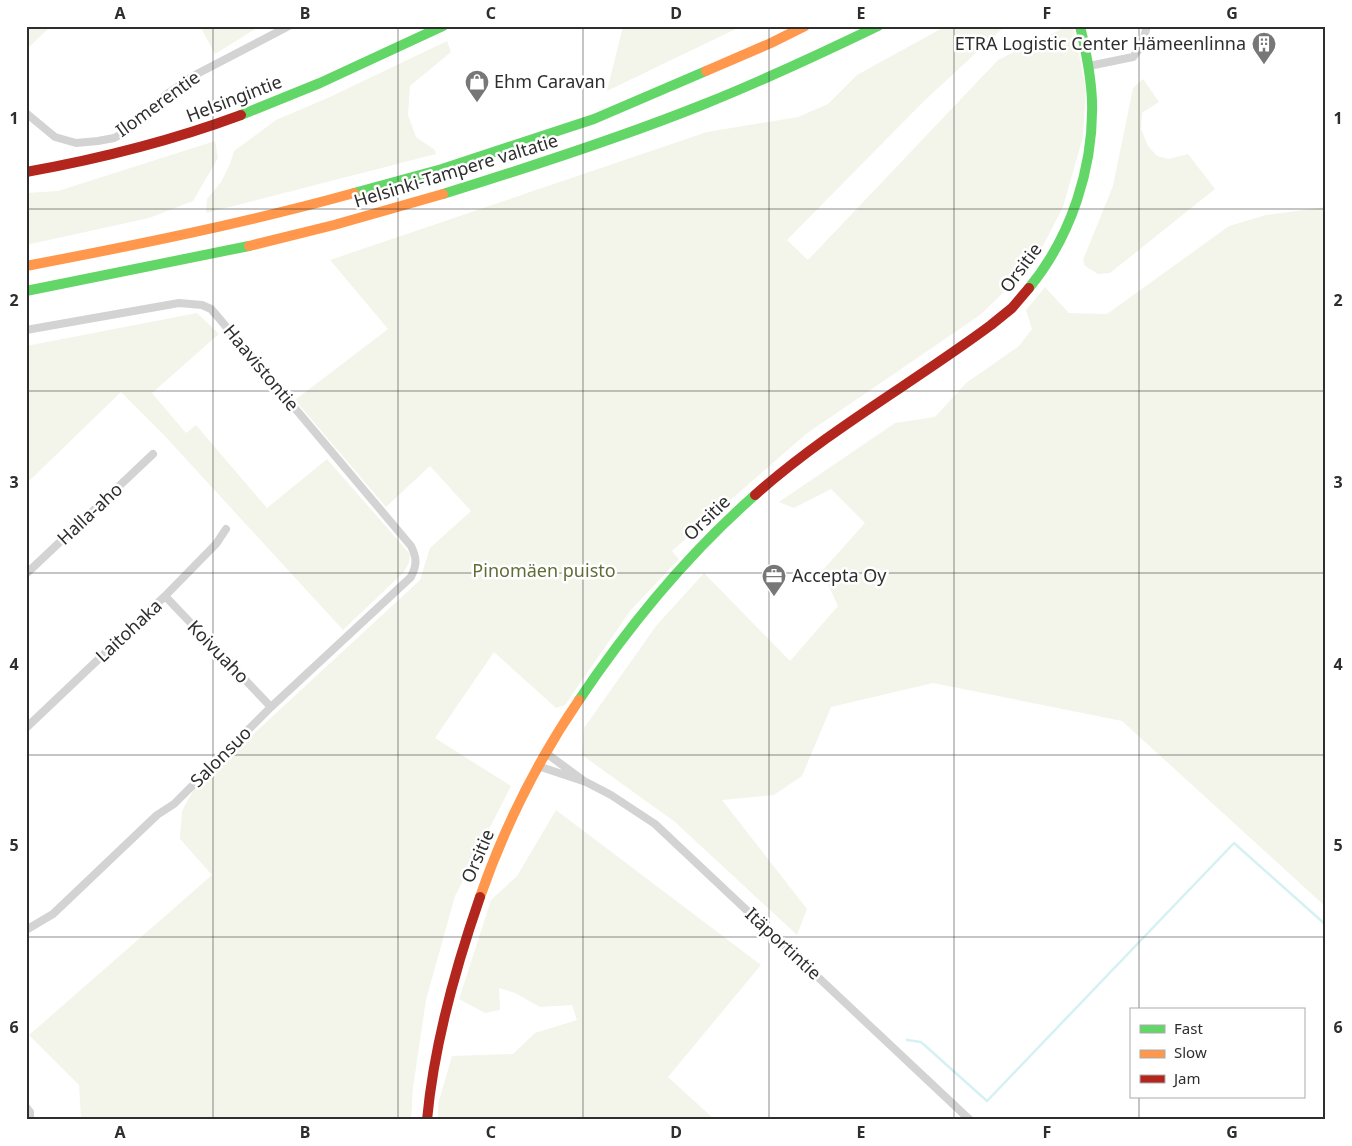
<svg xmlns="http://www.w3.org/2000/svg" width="1352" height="1146" font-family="'Noto Sans',sans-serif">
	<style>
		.green { fill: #f3f5ea }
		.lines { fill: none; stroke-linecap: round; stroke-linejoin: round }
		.stream { stroke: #d5f1f4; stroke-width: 2.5 }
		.street { stroke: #d3d3d3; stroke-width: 8 }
		.fast { stroke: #63d668; stroke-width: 10 }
		.slow { stroke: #ff974d; stroke-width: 10 }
		.jam { stroke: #b3261e; stroke-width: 10 }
		.grid { fill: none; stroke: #2e2e2e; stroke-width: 1; stroke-opacity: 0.55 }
		.labels { text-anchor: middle; stroke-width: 5; stroke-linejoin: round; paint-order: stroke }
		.poi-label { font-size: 18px; fill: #2e2e2e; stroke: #fff; text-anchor: start }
		.street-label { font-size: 18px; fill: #2e2e2e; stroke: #fff }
		.park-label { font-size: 18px; fill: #616d37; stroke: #fff }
		.neatline { fill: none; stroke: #2e2e2e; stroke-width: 2 }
		.grid-label { font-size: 16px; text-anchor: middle; font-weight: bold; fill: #2e2e2e }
	</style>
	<rect width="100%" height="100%" fill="#fff"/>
	<path class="green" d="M 26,26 L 51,26 L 27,49 Z
		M 200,26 L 260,26 L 215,54 Z
		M 623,26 L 742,26 L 607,91 Z
		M 946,26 L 1005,26 L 923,102 L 787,240 L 808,260 L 998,60 L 1068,26 L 1073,26 L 1086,88 L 1083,137 L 1063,207 L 1034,263 L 980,315 L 806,434 L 672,551 L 679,559 L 630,611 L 565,705 L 556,708 L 494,652 L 435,738 L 511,786 L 455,896 L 426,1000 L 413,1088 L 411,1120 L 81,1120 L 79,1085 L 29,1035 L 212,875 L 180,839 L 182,811 L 194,789 L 420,580 L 430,548 L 471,511 L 430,466 L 386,507 L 295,400 L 388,329 L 330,260 L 707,132 L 798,117 L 828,104 L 857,75 Z
		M 447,41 L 451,52 L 410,86 L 408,115 L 416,137 L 435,150 L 436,154 L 206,213 L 207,199 L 221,182 L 230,164 L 234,151 L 276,120 L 332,96 Z
		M 1143,79 L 1159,102 L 1142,113 L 1141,129 L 1148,146 L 1157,156 L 1169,159 L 1188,154 L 1215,189 L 1110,273 L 1098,274 L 1085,266 L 1083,260 L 1113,186 L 1133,88 Z
		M 215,141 L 218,158 L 193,201 L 149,218 L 26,245 L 26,193 L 58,191 Z
		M 1326,207 L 1326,907 L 1122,721 L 933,683 L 831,707 L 802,776 L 774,795 L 722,800 L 807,909 L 797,935 L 675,822 L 582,755 L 584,728 L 656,626 L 704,573 L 790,661 L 838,606 L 822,571 L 865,523 L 831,489 L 794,508 L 779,502 L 895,423 L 935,417 L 966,383 L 1019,346 L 1032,329 L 1026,310 L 1045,287 L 1069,313 L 1107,314 L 1229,226 L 1266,215 Z
		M 197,313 L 219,334 L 152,393 L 186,433 L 196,425 L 267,508 L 327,459 L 410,554 L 409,563 L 404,572 L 343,630 L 163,434 L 121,392 L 26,484 L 26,346 Z
		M 556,810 L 761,965 L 668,1077 L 715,1120 L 438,1120 L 438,1104 L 452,1056 L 513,1054 L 535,1033 L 577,1020 L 572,1005 L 540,1007 L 515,993 L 499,988 L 500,1010 L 485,1013 L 459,999 L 491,900 L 517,876 Z"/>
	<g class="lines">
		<path class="stream" d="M 907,1040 L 921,1042 L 987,1101 L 1234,843 L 1326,925"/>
		<path class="street" d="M 1089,66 L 1133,57 L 1142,45 L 1147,26
			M 26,113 L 55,137 L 76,143 L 98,141 L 114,138 L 129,130 L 167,94 L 193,76 L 289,26
			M 26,330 L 179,303 L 202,305 L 211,309 L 218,317 L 411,546 C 417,558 417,565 411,577 L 271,707 L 174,804 L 157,815 L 53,914 L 26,930
			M 26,574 L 153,454
			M 165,596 L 271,707
			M 26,728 L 165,596 L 216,544 L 226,529
			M 546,753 L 584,781
			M 538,766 L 586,782 L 611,795 L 655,824 L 970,1120
			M 26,1107 L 30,1112 L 30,1120"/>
		<path class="fast" d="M 241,115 L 320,83 L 443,26
			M 354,193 L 442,169 L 594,119 L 706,71
			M 443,194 C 530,167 617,139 702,105 C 762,81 820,54 878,26
			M 1029,288 C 1071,237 1094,167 1092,101 C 1091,75 1086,51 1080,26
			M 26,291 L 249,246
			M 579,700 C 630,624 687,555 755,495"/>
		<path class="slow" d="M 706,71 L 771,43 L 805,26
			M 249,246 L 334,225 L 443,194
			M 26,266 C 136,245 246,223 354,193
			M 480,897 C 504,828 538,760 579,700"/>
		<path class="jam" d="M 26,172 C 99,159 171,141 241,115
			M 755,495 C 828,430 913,383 991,325 L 1012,308 L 1029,288
			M 427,1120 C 434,1044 455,969 480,897"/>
	</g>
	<path class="grid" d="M 213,26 L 213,1120M 398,26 L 398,1120M 583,26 L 583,1120M 769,26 L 769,1120M 954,26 L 954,1120M 1139,26 L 1139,1010M 26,209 L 1326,209M 26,391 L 1326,391M 26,573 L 1326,573M 26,755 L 1326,755M 26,937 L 1326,937M 1139,1097 L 1139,1120"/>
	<defs>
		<symbol id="building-pin" viewBox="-11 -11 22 30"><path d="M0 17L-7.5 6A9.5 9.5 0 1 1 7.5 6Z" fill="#777" stroke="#fff"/><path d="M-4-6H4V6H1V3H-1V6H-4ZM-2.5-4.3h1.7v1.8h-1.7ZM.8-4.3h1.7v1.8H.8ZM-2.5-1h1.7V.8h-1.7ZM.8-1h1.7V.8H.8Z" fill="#fff"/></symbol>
		<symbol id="shop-pin" viewBox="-11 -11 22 30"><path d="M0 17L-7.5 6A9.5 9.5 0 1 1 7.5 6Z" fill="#777" stroke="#fff"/><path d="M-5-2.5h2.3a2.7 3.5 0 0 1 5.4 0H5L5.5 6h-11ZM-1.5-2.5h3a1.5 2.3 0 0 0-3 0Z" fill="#fff"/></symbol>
		<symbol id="office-pin" viewBox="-11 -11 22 30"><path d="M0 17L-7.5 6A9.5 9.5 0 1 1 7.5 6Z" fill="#777" stroke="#fff"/><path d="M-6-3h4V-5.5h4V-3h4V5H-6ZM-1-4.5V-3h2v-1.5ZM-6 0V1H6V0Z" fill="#fff"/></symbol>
	</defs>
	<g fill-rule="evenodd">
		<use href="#building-pin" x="1250" y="30" width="28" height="38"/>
		<use href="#shop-pin" x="463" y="68" width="28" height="38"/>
		<use href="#office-pin" x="760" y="562" width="28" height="38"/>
	</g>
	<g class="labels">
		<g class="poi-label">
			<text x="1246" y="50" text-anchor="end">ETRA Logistic Center Hämeenlinna</text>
			<text x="494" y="88">Ehm Caravan</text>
			<text x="792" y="582">Accepta Oy</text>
		</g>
		<g class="street-label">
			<text transform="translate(234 99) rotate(-21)" y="6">Helsingintie</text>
			<text transform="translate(158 104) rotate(-36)" y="6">Ilomerentie</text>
			<text transform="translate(456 171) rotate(-17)" y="6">Helsinki-Tampere valtatie</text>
			<text transform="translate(1021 268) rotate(-53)" y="6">Orsitie</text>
			<text transform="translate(261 368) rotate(50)" y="6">Haavistontie</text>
			<text transform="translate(90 514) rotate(-43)" y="6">Halla-aho</text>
			<text transform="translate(707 518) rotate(-44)" y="6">Orsitie</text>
			<text transform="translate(129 631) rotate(-43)" y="6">Laitohaka</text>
			<text transform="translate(218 652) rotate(46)" y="6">Koivuaho</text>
			<text transform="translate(221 757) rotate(-45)" y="6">Salonsuo</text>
			<text transform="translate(478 856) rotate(-67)" y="6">Orsitie</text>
			<text transform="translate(783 944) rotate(43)" y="6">Itäportintie</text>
		</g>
		<g class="park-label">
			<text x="544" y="577">Pinomäen puisto</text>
		</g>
	</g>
	<rect width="1352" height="1146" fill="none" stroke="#ffffff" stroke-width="55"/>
	<rect x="1130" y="1008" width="175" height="90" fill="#ffffff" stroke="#ababab"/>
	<rect x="1140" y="1025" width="25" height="8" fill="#63d668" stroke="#ababab"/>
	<text x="1174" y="1034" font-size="15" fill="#2e2e2e">Fast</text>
	<rect x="1140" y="1050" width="25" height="8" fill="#ff974d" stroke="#ababab"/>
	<text x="1174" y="1058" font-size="15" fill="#2e2e2e">Slow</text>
	<rect x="1140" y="1075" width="25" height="8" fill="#b3261e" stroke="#ababab"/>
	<text x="1174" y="1084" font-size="15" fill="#2e2e2e">Jam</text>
	<rect x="28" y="28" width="1296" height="1090" class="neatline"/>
	<g class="grid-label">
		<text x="120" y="19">A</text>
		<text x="305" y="19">B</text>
		<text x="491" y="19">C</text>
		<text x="676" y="19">D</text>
		<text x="861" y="19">E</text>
		<text x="1047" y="19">F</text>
		<text x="1232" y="19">G</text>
		<text x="14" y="124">1</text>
		<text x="1338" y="124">1</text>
		<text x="14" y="306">2</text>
		<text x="1338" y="306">2</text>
		<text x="14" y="488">3</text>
		<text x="1338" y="488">3</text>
		<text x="14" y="670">4</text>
		<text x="1338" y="670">4</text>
		<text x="14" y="851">5</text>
		<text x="1338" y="851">5</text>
		<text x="14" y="1033">6</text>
		<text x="1338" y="1033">6</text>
		<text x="120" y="1138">A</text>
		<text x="305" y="1138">B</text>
		<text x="491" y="1138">C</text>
		<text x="676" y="1138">D</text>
		<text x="861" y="1138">E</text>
		<text x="1047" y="1138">F</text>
		<text x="1232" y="1138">G</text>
	</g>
</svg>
